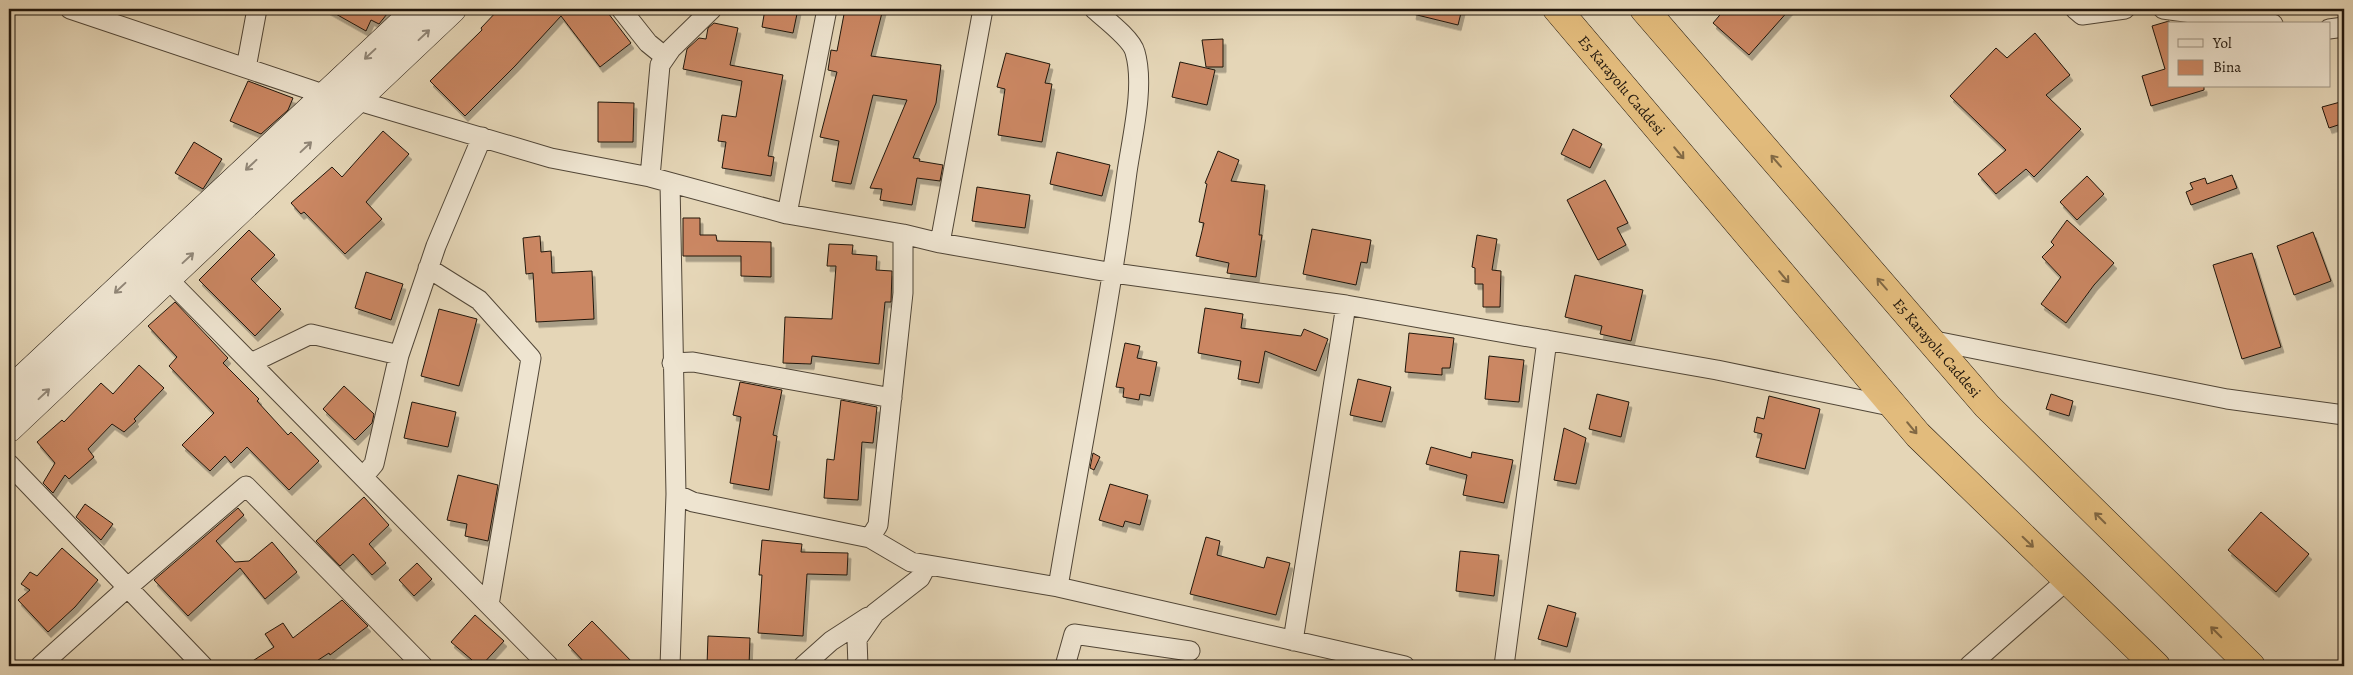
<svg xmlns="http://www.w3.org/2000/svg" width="2353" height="675" font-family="Alegreya,serif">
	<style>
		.building { fill: #cb8763; stroke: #20160c; filter: url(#shadow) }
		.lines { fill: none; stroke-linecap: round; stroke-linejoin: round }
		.street-casing { stroke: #514637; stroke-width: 21 }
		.secondary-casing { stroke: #20160c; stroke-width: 29 }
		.highway-casing { stroke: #20160c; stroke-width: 29 }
		.street { stroke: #eee4d0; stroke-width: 19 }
		.secondary { stroke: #eee4d0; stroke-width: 28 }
		.highway { stroke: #e2bb7c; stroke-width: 28 }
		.oneway { stroke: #918778 }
		.oneway2 { stroke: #816844 }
		.labels { text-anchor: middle; stroke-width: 4.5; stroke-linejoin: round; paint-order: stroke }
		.street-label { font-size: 15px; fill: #20160c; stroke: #eee4d0 }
	</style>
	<defs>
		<filter id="shadow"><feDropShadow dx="3" dy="5.5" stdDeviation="0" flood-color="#0004"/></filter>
	</defs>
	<rect width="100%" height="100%" fill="#e5d6b7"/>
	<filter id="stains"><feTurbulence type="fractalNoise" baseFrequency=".004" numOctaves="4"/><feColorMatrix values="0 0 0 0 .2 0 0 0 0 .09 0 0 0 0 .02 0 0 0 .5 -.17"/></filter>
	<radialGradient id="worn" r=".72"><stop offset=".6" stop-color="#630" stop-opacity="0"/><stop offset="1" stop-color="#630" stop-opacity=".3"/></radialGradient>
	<path class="building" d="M 327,9 L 391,9 L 379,24 L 371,20 L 366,31 Z
		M 499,9 L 605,9 L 631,43 L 600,67 L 561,16 L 515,66 L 465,116 L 430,81 L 482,30 L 481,28 Z
		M 765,9 L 798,9 L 793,33 L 762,27 Z
		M 845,9 L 883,9 L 871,56 L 941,65 L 936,103 L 913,158 L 920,159 L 919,161 L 943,165 L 940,181 L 917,178 L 912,205 L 880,200 L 882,189 L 870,188 L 907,100 L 873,95 L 851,184 L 832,181 L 839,141 L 820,137 L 837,72 L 828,70 L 831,50 L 837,51 Z
		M 1414,9 L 1462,9 L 1458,25 L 1413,14 Z
		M 1725,9 L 1790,9 L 1749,55 L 1713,23 Z
		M 2169,21 L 2169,86 L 2204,86 L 2204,90 L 2151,106 L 2142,76 L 2165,69 L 2152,26 Z
		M 714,23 L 738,28 L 730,65 L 783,75 L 768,156 L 774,157 L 771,176 L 722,168 L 726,142 L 718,141 L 722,115 L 736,117 L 742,81 L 683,69 L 687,49 L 699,38 L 706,39 L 708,28 Z
		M 2035,33 L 2070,75 L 2046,95 L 2081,129 L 2034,177 L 2026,169 L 1996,194 L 1978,174 L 2006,150 L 1950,96 L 1996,48 L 2007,58 Z
		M 1223,39 L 1223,67 L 1206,67 L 1202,40 Z
		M 1006,53 L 1050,64 L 1045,83 L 1052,84 L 1042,142 L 998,135 L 1005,89 L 997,87 Z
		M 1180,62 L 1215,70 L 1207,105 L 1172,97 Z
		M 248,81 L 293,98 L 288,110 L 261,134 L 230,121 Z
		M 2344,101 L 2344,123 L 2329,128 L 2322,107 Z
		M 598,102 L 634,103 L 633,142 L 598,142 Z
		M 1573,129 L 1602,144 L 1590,168 L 1561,154 Z
		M 383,131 L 409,154 L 366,202 L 382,219 L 345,254 L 304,212 L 301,214 L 291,203 L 332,167 L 342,177 Z
		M 194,142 L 222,159 L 203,189 L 175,173 Z
		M 1218,151 L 1239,160 L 1231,181 L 1265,185 L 1259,235 L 1262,235 L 1256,277 L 1227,273 L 1229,263 L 1196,256 L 1204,223 L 1199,222 L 1207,184 L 1205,183 Z
		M 1057,152 L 1110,165 L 1102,196 L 1050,184 Z
		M 2232,175 L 2237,188 L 2191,205 L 2186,192 L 2193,189 L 2190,183 L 2205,178 L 2207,184 Z
		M 2087,176 L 2104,194 L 2077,220 L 2060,202 Z
		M 1605,180 L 1628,223 L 1617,228 L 1626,245 L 1598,260 L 1567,200 Z
		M 977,187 L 1030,195 L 1025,228 L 972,221 Z
		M 683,218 L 700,218 L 700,235 L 716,235 L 717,241 L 771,242 L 771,277 L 741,276 L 741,256 L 683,256 Z
		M 2067,220 L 2114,263 L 2094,285 L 2066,323 L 2041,304 L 2061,277 L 2042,257 L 2054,245 L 2051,242 Z
		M 1312,229 L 1371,240 L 1367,263 L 1361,262 L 1356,285 L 1303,274 Z
		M 249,230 L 275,255 L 251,279 L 281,309 L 255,336 L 199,280 Z
		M 2313,232 L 2331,281 L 2294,295 L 2277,246 Z
		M 1477,235 L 1497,239 L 1492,270 L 1501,271 L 1500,307 L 1483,307 L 1483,284 L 1475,284 L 1475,268 L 1472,267 Z
		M 540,236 L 541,252 L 551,251 L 552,273 L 592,271 L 594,319 L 536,322 L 533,273 L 526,274 L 523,238 Z
		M 829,244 L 853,245 L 852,254 L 877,256 L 876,270 L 892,271 L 891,302 L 885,302 L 879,364 L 812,356 L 811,364 L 783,363 L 785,317 L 832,319 L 836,266 L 827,266 Z
		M 2252,253 L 2281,347 L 2242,359 L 2213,265 Z
		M 366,272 L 403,284 L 391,320 L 355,308 Z
		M 1575,275 L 1643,290 L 1631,341 L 1600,334 L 1602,326 L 1565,317 Z
		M 175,302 L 228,358 L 223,363 L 259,399 L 257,401 L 288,435 L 291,432 L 319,461 L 289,490 L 247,447 L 231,463 L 225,456 L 210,471 L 182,445 L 214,413 L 169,366 L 177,357 L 148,326 Z
		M 1205,308 L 1243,314 L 1241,328 L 1301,336 L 1304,329 L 1328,339 L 1316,371 L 1265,351 L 1259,383 L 1238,379 L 1241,361 L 1198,353 Z
		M 439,309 L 477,319 L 459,386 L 421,376 Z
		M 1409,333 L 1454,338 L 1450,368 L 1442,368 L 1442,375 L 1405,372 Z
		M 1125,343 L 1140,346 L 1137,358 L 1157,362 L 1150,396 L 1140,394 L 1139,400 L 1123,397 L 1124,388 L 1116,387 Z
		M 1489,356 L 1524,360 L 1519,402 L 1485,399 Z
		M 139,365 L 164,388 L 134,419 L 136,421 L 124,432 L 112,424 L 88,449 L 94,457 L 69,479 L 65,475 L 53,493 L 43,483 L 55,463 L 37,442 L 62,420 L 64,422 L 101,383 L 113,394 Z
		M 1358,379 L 1391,387 L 1382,422 L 1350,415 Z
		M 740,382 L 782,390 L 773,435 L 777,436 L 769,490 L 730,483 L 741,417 L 733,415 Z
		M 344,386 L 374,414 L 372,423 L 355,440 L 323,409 Z
		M 1597,394 L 1629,402 L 1621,437 L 1589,429 Z
		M 2051,394 L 2073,401 L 2069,416 L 2046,409 Z
		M 1769,396 L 1820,409 L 1805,469 L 1756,457 L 1762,434 L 1754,432 L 1757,417 L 1764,419 Z
		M 841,400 L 877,407 L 873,443 L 862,442 L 858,500 L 824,498 L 827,459 L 834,460 Z
		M 412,402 L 456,412 L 448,447 L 404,438 Z
		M 1564,428 L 1586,438 L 1576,484 L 1554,480 Z
		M 1431,447 L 1471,458 L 1472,452 L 1513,460 L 1504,503 L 1463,495 L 1467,475 L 1426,464 Z
		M 1093,453 L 1100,457 L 1094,470 L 1090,468 Z
		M 458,475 L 498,485 L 488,541 L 465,536 L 467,524 L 447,520 Z
		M 1110,484 L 1148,495 L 1140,525 L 1125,521 L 1123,527 L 1099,520 Z
		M 364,497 L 389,525 L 369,544 L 386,563 L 372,575 L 353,554 L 340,566 L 316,541 Z
		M 85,504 L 113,524 L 101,540 L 76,517 Z
		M 238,508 L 244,515 L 216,541 L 235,562 L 249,561 L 272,542 L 297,572 L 265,599 L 240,568 L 188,616 L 154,580 Z
		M 2261,512 L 2309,554 L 2276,592 L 2228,550 Z
		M 1206,537 L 1220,541 L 1217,555 L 1264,568 L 1267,557 L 1290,563 L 1276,615 L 1190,594 Z
		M 762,540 L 802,544 L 801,552 L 848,553 L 847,575 L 807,574 L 803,636 L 758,633 L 762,575 L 759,575 Z
		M 62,548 L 98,580 L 75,607 L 48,632 L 18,600 L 30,590 L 21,584 L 30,572 L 37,576 Z
		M 1460,551 L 1499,555 L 1494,596 L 1456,591 Z
		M 417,563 L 432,579 L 414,596 L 399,580 Z
		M 342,600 L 368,626 L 330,655 L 329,653 L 309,666 L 245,666 L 274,647 L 265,634 L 283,623 L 293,638 Z
		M 1548,605 L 1576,613 L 1567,647 L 1538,639 Z
		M 475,615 L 504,641 L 481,666 L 479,666 L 451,642 Z
		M 592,621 L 636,666 L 588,666 L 568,645 Z
		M 708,636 L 750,638 L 749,666 L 707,666 Z"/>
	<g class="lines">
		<defs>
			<path id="street" d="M 70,9 L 326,95 L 355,100 L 551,158 L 650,177 L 787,214 L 903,234 L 940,243 L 1114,273 L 1346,305 L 1717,370 L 1895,407
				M 621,9 L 648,43 L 664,56
				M 2075,9 L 2082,15 L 2125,9
				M 2163,9 L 2273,24
				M 2329,29 L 2344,27
				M 246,68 L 257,9
				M 650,177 L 660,65 L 671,49 L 712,9
				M 670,183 L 676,494 L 670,666
				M 787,214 L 827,9
				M 940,243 L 983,9
				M 428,268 L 479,300 L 531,358 L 489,605
				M 159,270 L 549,666
				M 1930,340 L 2227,399 L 2344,415
				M 399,355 L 436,246 L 482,137
				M 251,363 L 311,334 L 399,355 L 374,464 L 363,477
				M 672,363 L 693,362 L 892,398
				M 9,464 L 203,666
				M 676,494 L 693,502 L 870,538 L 878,525 L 903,293 L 903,234
				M 870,538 L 911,562 L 1058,587 L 1405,666
				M 1058,587 C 1081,449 1109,311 1127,172 C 1132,137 1145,86 1135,52 C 1132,39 1104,18 1094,9
				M 1293,641 L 1346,305
				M 40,666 L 127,588 L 246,486 L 423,666
				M 803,666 L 831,641 L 868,617
				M 858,666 L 857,639 L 875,613 L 920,578 L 927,565
				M 1065,666 L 1074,634 L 1190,651
				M 1504,666 L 1547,340
				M 1969,666 L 2067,580"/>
			<path id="secondary" d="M 9,392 L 418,9
				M 9,428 L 452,9"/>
			<g id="highway">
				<path id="s1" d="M 1557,9 L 1918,435 L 2156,666"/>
				<path id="s2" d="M 1644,9 L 1987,406 L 2251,666"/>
			</g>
		</defs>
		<use href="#street" class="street-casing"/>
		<use href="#secondary" class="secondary-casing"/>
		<use href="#highway" class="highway-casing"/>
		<use href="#street" class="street"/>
		<use href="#secondary" class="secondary"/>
		<use href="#highway" class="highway"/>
	</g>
	<defs><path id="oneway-shaft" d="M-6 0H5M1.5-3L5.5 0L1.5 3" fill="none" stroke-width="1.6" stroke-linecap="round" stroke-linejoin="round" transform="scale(1.25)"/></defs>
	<g class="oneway">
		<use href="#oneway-shaft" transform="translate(424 35) rotate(-43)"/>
		<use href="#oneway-shaft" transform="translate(370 54) rotate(137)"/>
		<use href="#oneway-shaft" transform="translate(306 147) rotate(-43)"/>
		<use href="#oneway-shaft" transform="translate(251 165) rotate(137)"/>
		<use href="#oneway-shaft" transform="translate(188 258) rotate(-43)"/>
		<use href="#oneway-shaft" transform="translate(120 288) rotate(137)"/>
		<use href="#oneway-shaft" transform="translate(44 394) rotate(-43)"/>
	</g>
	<g class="oneway2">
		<use href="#oneway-shaft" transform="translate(1679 153) rotate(50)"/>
		<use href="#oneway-shaft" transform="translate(1776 161) rotate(-131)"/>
		<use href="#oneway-shaft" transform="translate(1784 277) rotate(50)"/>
		<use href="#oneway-shaft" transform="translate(1882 284) rotate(-131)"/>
		<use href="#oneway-shaft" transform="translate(1912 428) rotate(50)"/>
		<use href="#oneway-shaft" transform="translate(2100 518) rotate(-135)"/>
		<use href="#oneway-shaft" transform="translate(2028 542) rotate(44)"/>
		<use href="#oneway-shaft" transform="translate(2216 632) rotate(-135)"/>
	</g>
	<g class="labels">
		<g class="street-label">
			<text dy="5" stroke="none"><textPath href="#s1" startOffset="100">E5 Karayolu Caddesi</textPath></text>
			<text dy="5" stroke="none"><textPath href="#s2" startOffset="448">E5 Karayolu Caddesi</textPath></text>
		</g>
	</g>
	<rect width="2353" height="675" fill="none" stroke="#e5d6b7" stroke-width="30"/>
	<rect x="10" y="10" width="2333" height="655" fill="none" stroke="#20160c" stroke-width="2.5"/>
	<rect x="15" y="15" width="2323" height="645" fill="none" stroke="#20160c"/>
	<rect x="2168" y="22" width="162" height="65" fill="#eee4d0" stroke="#9c9282"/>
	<rect x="2178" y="39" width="25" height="8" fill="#eee4d0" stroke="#9c9282"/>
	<text x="2213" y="48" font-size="15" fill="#20160c">Yol</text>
	<rect x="2178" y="60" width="25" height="15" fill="#cb8763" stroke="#9c9282"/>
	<text x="2213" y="72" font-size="15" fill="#20160c">Bina</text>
	<rect width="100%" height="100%" filter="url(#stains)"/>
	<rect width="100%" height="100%" fill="url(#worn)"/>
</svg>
